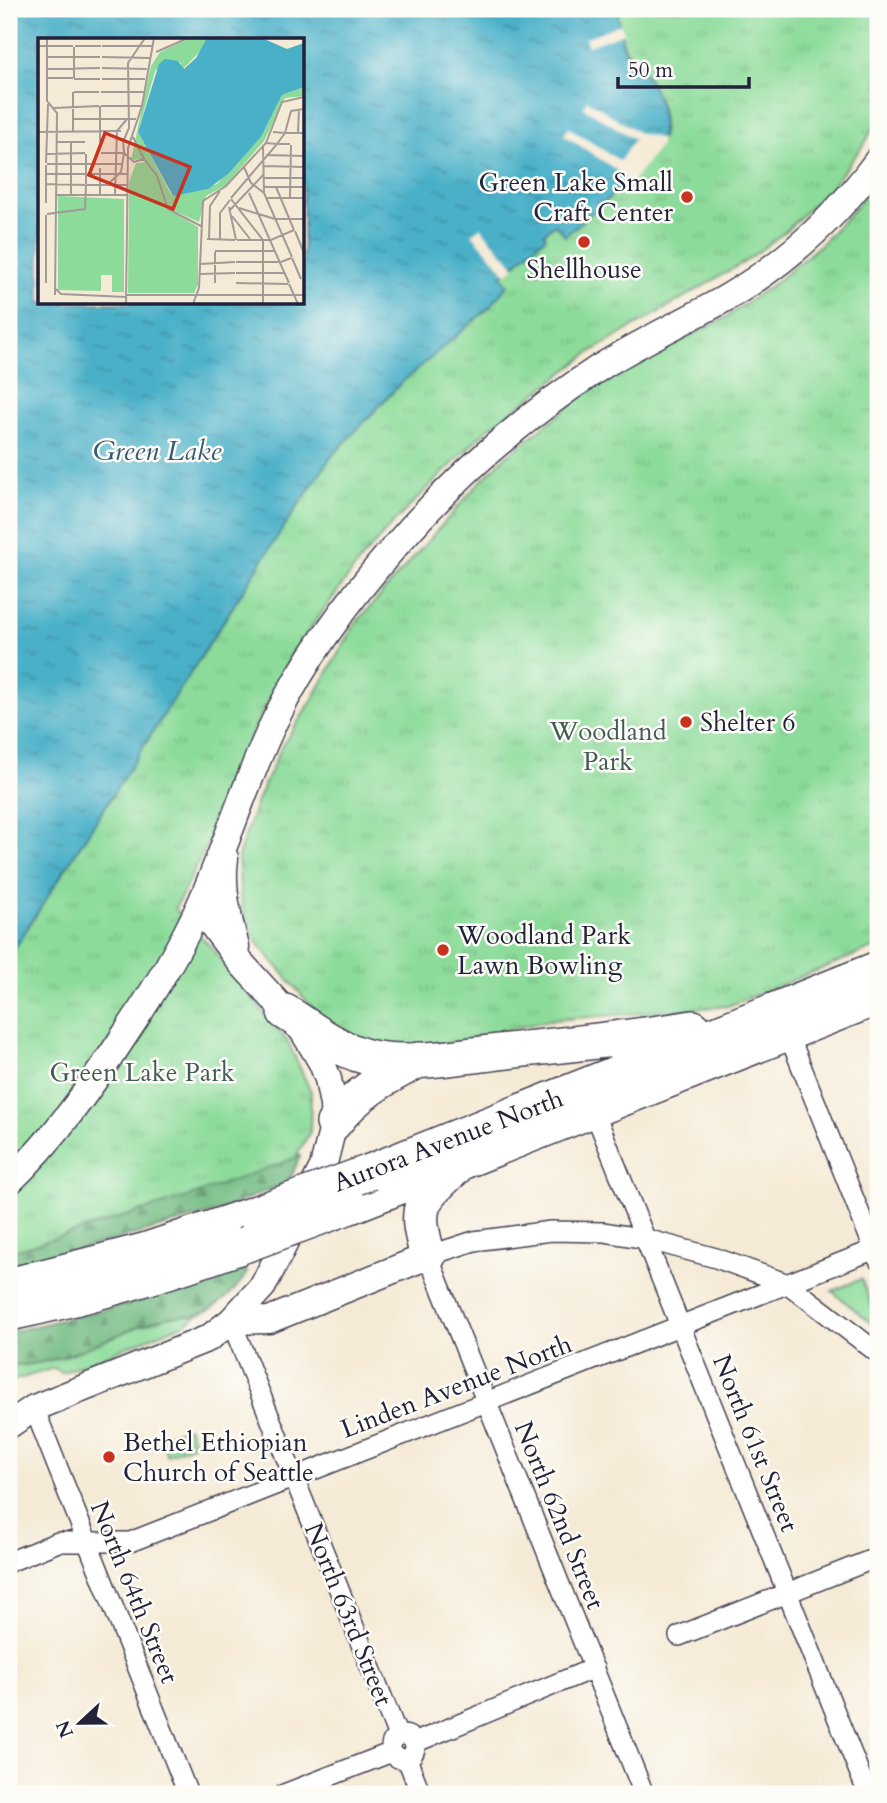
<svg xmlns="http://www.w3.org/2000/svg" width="887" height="1803" font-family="Cardo,serif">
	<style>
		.green { fill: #8cdb9a; stroke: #577e6a; stroke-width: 2 }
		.forest { fill: url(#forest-firs); stroke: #4a6e5e; stroke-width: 2 }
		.park { fill: url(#park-tufts); stroke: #577e6a; stroke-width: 2 }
		.water { fill: url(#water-ripples); stroke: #366982; stroke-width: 2; fill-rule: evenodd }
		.pier { fill: #f5ead5 }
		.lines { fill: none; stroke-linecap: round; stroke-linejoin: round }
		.street-casing { stroke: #424052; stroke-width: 22 }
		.secondary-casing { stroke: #424052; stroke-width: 29 }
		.highway-casing { stroke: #424052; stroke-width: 38 }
		.street { stroke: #fff; stroke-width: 19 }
		.secondary { stroke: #fff; stroke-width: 26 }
		.highway { stroke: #fff; stroke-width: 35 }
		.highway-bridge-casing { stroke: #424052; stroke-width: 38; stroke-linecap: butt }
		.highway-bridge { stroke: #fff; stroke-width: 35 }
		.poi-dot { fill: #c8321e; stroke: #fdfcf7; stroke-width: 2.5 }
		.labels { text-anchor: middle; stroke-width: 5; stroke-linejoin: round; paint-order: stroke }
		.poi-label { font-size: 26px; fill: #22223b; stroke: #fdfcf7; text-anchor: start }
		.park-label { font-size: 26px; fill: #425a58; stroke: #fdfcf7 }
		.street-label { font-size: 26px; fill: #22223b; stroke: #fdfcf7 }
		.water-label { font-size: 28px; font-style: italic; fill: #325b73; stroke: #fdfcf7 }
		.inset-road { fill: none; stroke: #a19a97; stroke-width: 2 }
		.view { fill: #c8321e; fill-opacity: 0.15; stroke: #c8321e; stroke-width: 3.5 }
		.inset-edge { fill: none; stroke: #22223b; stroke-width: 3.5 }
	</style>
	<defs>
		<pattern id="forest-firs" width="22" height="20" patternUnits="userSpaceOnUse" patternTransform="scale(1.75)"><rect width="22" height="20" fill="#71bb82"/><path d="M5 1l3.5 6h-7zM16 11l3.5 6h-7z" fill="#5c986c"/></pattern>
		<pattern id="park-tufts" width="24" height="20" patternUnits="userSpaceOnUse" patternTransform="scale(1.75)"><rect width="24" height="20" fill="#8cdb9a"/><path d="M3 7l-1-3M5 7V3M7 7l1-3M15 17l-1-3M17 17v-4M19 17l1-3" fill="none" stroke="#78bc86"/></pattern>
		<pattern id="water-ripples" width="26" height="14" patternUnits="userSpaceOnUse" patternTransform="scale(1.75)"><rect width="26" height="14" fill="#49b0c8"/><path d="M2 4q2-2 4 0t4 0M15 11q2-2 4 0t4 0" fill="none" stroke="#3c8fa4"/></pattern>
	</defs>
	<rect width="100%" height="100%" fill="#fdfcf7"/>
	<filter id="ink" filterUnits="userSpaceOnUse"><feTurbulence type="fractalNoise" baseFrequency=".0143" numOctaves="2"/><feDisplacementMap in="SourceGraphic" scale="14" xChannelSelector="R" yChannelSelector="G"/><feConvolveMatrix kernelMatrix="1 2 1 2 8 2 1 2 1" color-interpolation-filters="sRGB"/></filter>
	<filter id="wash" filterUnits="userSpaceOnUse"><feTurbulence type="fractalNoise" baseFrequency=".00686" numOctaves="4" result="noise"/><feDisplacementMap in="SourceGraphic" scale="28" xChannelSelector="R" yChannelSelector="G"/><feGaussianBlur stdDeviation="1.57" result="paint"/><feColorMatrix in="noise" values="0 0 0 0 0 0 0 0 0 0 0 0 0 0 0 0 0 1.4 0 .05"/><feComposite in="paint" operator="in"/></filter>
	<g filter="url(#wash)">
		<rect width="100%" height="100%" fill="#f5ead5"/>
		<path class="green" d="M 861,1279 L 878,1320 L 878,1329 L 832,1291 Z
			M 183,1314 L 197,1315 L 187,1323 L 61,1373 L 54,1368 L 9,1382 L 9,1365 C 70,1367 124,1323 183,1314 Z"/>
		<path class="forest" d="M 288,1147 L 300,1156 L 292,1175 L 285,1183 L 216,1212 L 9,1269 L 9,1211 Z
			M 245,1267 L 247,1273 C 237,1289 219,1308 199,1314 C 189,1317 178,1314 167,1317 C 115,1331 64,1367 9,1365 L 9,1332 L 133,1303 Z"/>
		<path class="park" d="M 619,9 L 878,9 L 878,120 L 865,143 L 831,187 L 786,231 L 746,261 L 591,352 L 485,431 L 395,521 L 363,557 L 292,653 L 245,748 L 223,811 L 175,909 L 211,947 L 288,1042 L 311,1092 L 310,1132 L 295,1158 L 190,1196 L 17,1250 L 9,1249 L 9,957 L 283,528 L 331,457 L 501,277 L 545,237 L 543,234 L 555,224 L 565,235 C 594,211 623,188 647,158 C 651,153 657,147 660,141 C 670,121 654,81 639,67 C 625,52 614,30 619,9 Z
			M 878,177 L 878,946 L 728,1006 L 551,1020 L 442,1045 L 388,1047 L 354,1038 L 320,1017 L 259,945 L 247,925 L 241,902 L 238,857 L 258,798 L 282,746 L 311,702 L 355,624 L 478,484 L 504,458 L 598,384 L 725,318 L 776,282 L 819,246 L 854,209 Z
			M 188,1427 L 194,1444 L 167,1455 L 160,1437 Z"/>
		<path class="water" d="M 9,9 L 619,9 L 618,16 L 624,50 L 647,76 L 657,96 L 662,118 L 661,139 L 626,183 L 565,236 L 555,224 L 544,233 L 546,237 L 501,276 L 508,285 L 490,307 L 400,384 L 331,457 L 283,528 L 9,957 ZM 40,40 L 303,40 L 303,303 L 40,303 Z"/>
		<path class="pier" d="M 621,24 L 624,33 L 588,46 L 585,38 Z
			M 587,100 L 639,133 L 661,139 L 659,147 L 629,186 L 615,169 L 564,135 L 569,128 L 620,161 L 634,139 L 583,107 Z
			M 480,227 L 515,267 L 507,274 L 472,234 Z"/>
	</g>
	<g filter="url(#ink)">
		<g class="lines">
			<defs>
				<path id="street" d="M 788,1033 L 878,1259
					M 594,1111 L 868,1794
					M 231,1321 L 398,1736
					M 34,1408 L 188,1794
					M 9,1562 L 58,1542 L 130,1542 L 878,1248
					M 679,1636 L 878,1557
					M391 1747a12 12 0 1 1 24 0a12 12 0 1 1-24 0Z
					M 414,1743 L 594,1668
					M 407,1759 L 421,1794
					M 284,1794 L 392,1752
					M 644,1794 L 428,1256 L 474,1241 L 551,1231 L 604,1232 L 646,1239 L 716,1258 L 788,1284 L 878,1353"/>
				<path id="secondary" d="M 225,858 C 221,889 228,918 236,947
					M 9,1182 C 54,1139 90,1088 124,1036 C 153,993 178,953 200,905 C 227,844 246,780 275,720 C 307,655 350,598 397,544 C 455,477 525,416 599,368 C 640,342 684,322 726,298 C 786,263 838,215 878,160
					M 231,1321 L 269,1320 L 428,1256
					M 9,1425 L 34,1408 L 209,1338 L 231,1321 L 263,1286 L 323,1167 L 334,1123 L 333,1105 L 328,1079 L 322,1063 L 312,1046 L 303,1031 L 240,962 L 199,907"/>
				<path id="highway" d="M 285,1012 C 310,1027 335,1048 364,1056 C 404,1067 451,1057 491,1053 C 559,1045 626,1039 693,1028
					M 334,1123 C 356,1093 387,1076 419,1060
					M 370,1172 L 878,969
					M 350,1206 L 878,997
					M 428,1256 C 414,1207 418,1202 455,1168
					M 9,1286 L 144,1251 L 254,1214
					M 9,1313 C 89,1297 167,1273 244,1245"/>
			</defs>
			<use href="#street" class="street-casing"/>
			<use href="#secondary" class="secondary-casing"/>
			<use href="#highway" class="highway-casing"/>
			<use href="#street" class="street"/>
			<use href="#secondary" class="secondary"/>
			<use href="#highway" class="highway"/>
			<defs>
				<path id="highway-bridge" d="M 254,1214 L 370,1172
					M 244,1245 L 350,1206"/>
			</defs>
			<use href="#highway-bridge" class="highway-bridge-casing"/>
			<use href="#highway-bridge" class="highway-bridge"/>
		</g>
	</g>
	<g class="poi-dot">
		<circle cx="687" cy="197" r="7"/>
		<circle cx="584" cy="242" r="7"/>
		<circle cx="686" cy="722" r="7"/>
		<circle cx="443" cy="950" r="7"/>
		<circle cx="109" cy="1457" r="7"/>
	</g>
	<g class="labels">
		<g class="poi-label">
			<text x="673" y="191" text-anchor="end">Green Lake Small<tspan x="673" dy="30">Craft Center</tspan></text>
			<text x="584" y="278" text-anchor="middle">Shellhouse</text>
			<text x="700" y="731">Shelter 6</text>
			<text x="457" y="944">Woodland Park<tspan x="457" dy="30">Lawn Bowling</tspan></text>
			<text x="123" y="1451">Bethel Ethiopian<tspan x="123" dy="30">Church of Seattle</tspan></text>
		</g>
		<g class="park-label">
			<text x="608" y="740">Woodland<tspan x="608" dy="30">Park</tspan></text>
			<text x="142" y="1081">Green Lake Park</text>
		</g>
		<g class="street-label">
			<text transform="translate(448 1140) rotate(-21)" y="9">Aurora Avenue North</text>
			<text transform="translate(456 1386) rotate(-21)" y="9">Linden Avenue North</text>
			<text transform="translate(756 1443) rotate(68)" y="9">North 61st Street</text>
			<text transform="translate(560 1515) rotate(68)" y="9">North 62nd Street</text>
			<text transform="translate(135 1592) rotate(68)" y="9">North 64th Street</text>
			<text transform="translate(349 1614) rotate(68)" y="9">North 63rd Street</text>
		</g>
		<g class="water-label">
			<text x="157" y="460">Green Lake</text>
		</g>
	</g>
	<g transform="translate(38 38)">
		<rect width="266" height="266" fill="#f5ead5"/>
		<path d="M 152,0 L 169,0 L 168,7 L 145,31 L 142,24 L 130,22 L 117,33 L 100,94 L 134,158 L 179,146 L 223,99 L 244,57 L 266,49 L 266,58 L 247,60 L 226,103 L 188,147 L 168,158 L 161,184 L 132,171 L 106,121 L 93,122 L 113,28 L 122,14 ZM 107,124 L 116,134 L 129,170 L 160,189 L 160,247 L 156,255 L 90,255 L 91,144 L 98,125 ZM 20,158 L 86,161 L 86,254 L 74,254 L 74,237 L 63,237 L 63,253 L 20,252 Z" fill="#8cdb9a"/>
		<path d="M 169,0 L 224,0 L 249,11 L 266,5 L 266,49 L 244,57 L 223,99 L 190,136 L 170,151 L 135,158 L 100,94 L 121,26 L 127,21 L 140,23 L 146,31 L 158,20 Z" fill="#49b0c8"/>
		<path class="inset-road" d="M 9,0 L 9,63 L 19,75 L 17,257M 0,8 L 35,8M 37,8 L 63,8M 64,8 L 115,8M 118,14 L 150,0M 9,19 L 62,19M 64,19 L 112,20M 64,30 L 109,31M 9,31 L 62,30M 9,40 L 35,40M 36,40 L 36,9M 36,41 L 62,41M 64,41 L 107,41M 36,54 L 61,54M 63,54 L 106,54M 62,68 L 62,104M 63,68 L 104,68M 16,70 L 61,68M 35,81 L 98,81M 35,93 L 35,54M 0,94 L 83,93M 235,94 L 247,95 L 253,73 L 266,71M 260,95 L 261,71M 85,100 L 86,115 L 96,124 L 106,121 L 95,99M 18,104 L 47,104M 85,104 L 91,90 L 90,25 L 107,0M 228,105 L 239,106 L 247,95 L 266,95M 225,107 L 226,155M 63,115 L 86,115 L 83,134 L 69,147M 9,116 L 47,115M 228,117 L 266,118M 106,121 L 119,138 L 130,171 L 163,188M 8,125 L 10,66M 9,126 L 85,126M 226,128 L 266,129M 206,129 L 213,145 L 226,155 L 254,219M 8,136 L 89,136M 226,140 L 266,140M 8,146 L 47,147M 48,146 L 48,116M 48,147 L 89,147M 226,149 L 266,149M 238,149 L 256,192M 211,155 L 251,245M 18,157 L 89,157M 33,157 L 33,104M 62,157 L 62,130M 77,157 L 79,93 L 89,81M 252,159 L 253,107M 193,160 L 239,106 L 252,106M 228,160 L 266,160M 193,161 L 225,202M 8,165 L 8,127M 191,169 L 198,202M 201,170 L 237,181 L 266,181M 192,172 L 226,136M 9,176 L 47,171 L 48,147M 194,178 L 212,201M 257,193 L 266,215M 169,201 L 197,202M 171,201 L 172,168 L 182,153M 182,202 L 182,175 L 192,162M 199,202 L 233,202 L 256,192M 177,213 L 237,213M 254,220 L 263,241M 198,224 L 243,224 L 253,220M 162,226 L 197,224M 198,235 L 246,235M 162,236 L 197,235M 8,245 L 8,177M 177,245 L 177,214M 198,245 L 250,246M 251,246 L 260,266M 18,251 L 23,256 L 88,259M 89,257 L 158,257M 159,257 L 266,257M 88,266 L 90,110 L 104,68 L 116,0M 155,266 L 161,250 L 165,163 L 188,148 L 228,105 L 244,64 L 266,59M 225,266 L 225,202"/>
		<path class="view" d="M 67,95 L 152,129 L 135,171 L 51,137 Z"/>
		<rect width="266" height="266" class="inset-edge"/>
	</g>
	<rect width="887" height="1803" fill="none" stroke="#fdfcf7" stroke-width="35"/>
	<g transform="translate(80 1723) rotate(248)" stroke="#fdfcf7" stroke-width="5" paint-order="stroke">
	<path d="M0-5L12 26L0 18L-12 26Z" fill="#22223b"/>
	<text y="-10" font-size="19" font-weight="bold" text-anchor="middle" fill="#22223b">N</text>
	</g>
	<path d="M618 77v10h131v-10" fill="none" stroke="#22223b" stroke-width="3.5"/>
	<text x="628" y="77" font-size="21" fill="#22223b" stroke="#fdfcf7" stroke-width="5" paint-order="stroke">50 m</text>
</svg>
